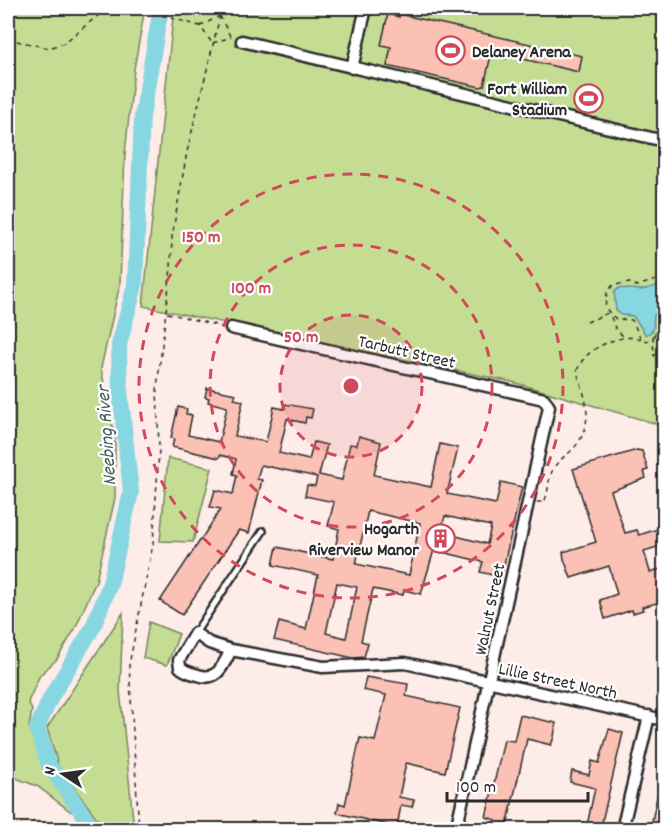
<svg xmlns="http://www.w3.org/2000/svg" width="672" height="837" font-family="Dekko,sans-serif">
	<style>
		.green { fill: #c4dd93; stroke: #78845f; stroke-width: 1.5 }
		.water { fill: #87d7e2; stroke: #629299; stroke-width: 1.5 }
		.lines { fill: none; stroke-linecap: round; stroke-linejoin: round }
		.river { stroke: #87d7e2; stroke-width: 16 }
		.building { fill: #fbc1b5; stroke: #2b2b2b; stroke-width: 1.5; fill-rule: evenodd }
		.lane-casing { stroke: #2b2b2b; stroke-width: 10 }
		.street-casing { stroke: #2b2b2b; stroke-width: 15 }
		.path { stroke: #2b2b2b; stroke-width: 1.5; stroke-dasharray: 4.5 4.5; stroke-linecap: butt }
		.lane { stroke: #fff; stroke-width: 5 }
		.street { stroke: #fff; stroke-width: 10 }
		.ring { fill: none; stroke: #d1495b; stroke-width: 3; stroke-dasharray: 10 8 }
		.labels { text-anchor: middle; stroke-width: 4.5; stroke-linejoin: round; paint-order: stroke }
		.poi-label { font-size: 18px; font-weight: bold; fill: #2b2b2b; stroke: #fff; text-anchor: end }
		.street-label { font-size: 18px; fill: #2b2b2b; stroke: #fff }
		.water-label { font-size: 20px; font-style: italic; fill: #475f62; stroke: #fff }
		.centre { fill: #d1495b; stroke: #fff; stroke-width: 3 }
		.ring-label { font-size: 18px; text-anchor: middle; font-weight: bold; fill: #d1495b; stroke: #fff; stroke-width: 4.5; stroke-linejoin: round; paint-order: stroke }
	</style>
	<rect width="100%" height="100%" fill="#feece9"/>
	<filter id="ink" filterUnits="userSpaceOnUse"><feTurbulence type="fractalNoise" baseFrequency=".0167" numOctaves="2"/><feDisplacementMap in="SourceGraphic" scale="12" xChannelSelector="R" yChannelSelector="G"/><feConvolveMatrix kernelMatrix="1 2 1 2 8 2 1 2 1" color-interpolation-filters="sRGB"/></filter>
	<g filter="url(#ink)">
		<path class="green" d="M 8,8 L 145,8 L 134,69 L 125,154 L 120,284 L 101,368 L 115,438 L 115,498 L 96,581 L 75,629 L 57,659 L 40,675 L 28,702 L 32,710 L 29,727 L 37,728 L 49,765 L 83,815 L 70,811 L 37,786 L 8,775 Z
			M 174,8 L 664,8 L 664,426 L 512,382 L 143,306 Z
			M 168,458 L 212,468 L 193,542 L 160,541 Z
			M 123,613 L 120,690 L 134,829 L 105,829 L 59,768 L 47,728 Z
			M 149,622 L 179,634 L 167,665 L 143,658 Z"/>
		<path class="water" d="M 657,286 L 664,291 L 664,307 L 654,315 L 653,330 L 646,335 L 633,316 L 621,315 L 616,310 L 614,292 L 619,288 L 641,290 Z"/>
		<g class="lines">
			<path class="river" d="M 94,830 L 49,765 L 37,728 L 51,697 L 93,627 L 110,584 L 131,492 L 120,391 L 119,345 L 135,285 L 142,117 L 161,8"/>
		</g>
		<path class="building" d="M 388,14 L 399,17 L 399,14 L 582,56 L 579,72 L 510,56 L 506,59 L 491,55 L 484,86 L 480,87 L 387,66 L 391,47 L 381,45 Z
			M 207,388 L 236,394 L 234,399 L 243,401 L 235,436 L 266,442 L 274,407 L 284,409 L 285,404 L 313,409 L 311,418 L 306,417 L 305,423 L 287,419 L 279,453 L 309,460 L 314,442 L 327,445 L 319,475 L 342,480 L 350,444 L 357,445 L 359,436 L 381,442 L 374,475 L 431,487 L 440,444 L 458,448 L 447,494 L 496,504 L 501,482 L 522,487 L 501,577 L 480,572 L 483,562 L 434,550 L 421,594 L 404,590 L 403,595 L 373,589 L 361,641 L 368,643 L 364,657 L 353,658 L 274,640 L 279,622 L 306,629 L 318,575 L 273,565 L 277,547 L 333,559 L 339,529 L 328,526 L 334,502 L 305,496 L 307,485 L 315,486 L 317,477 L 261,465 L 257,479 L 262,480 L 249,533 L 239,530 L 182,615 L 160,601 L 221,509 L 210,507 L 215,490 L 233,494 L 237,475 L 233,474 L 236,459 L 220,455 L 219,458 L 172,447 L 174,439 L 171,438 L 178,407 L 187,409 L 186,414 L 192,415 L 188,435 L 219,442 L 227,407 L 208,402 L 209,398 L 205,397 ZM 368,511 L 420,523 L 409,575 L 356,564 ZM 445,516 L 491,526 L 487,544 L 441,532 ZM 337,583 L 357,587 L 346,638 L 326,633 Z
			M 637,450 L 642,451 L 648,470 L 644,471 L 646,478 L 611,491 L 625,533 L 637,530 L 639,535 L 664,527 L 664,545 L 644,551 L 650,572 L 660,569 L 664,577 L 664,601 L 642,607 L 643,610 L 633,613 L 632,610 L 605,619 L 600,600 L 617,594 L 609,566 L 571,578 L 564,559 L 563,552 L 596,542 L 573,469 Z
			M 366,677 L 408,684 L 406,696 L 460,708 L 445,772 L 406,763 L 399,797 L 414,800 L 412,807 L 401,805 L 397,827 L 337,813 L 339,803 L 345,805 L 360,738 L 375,741 L 386,695 L 363,690 Z
			M 520,715 L 556,723 L 554,737 L 551,745 L 527,739 L 506,830 L 494,830 L 496,820 L 486,817 L 496,775 L 504,740 L 514,741 Z
			M 609,729 L 623,733 L 600,830 L 586,830 L 595,788 L 570,782 L 572,771 L 589,775 L 592,761 L 599,763 Z
			M 657,797 L 664,799 L 664,824 L 663,830 L 650,830 Z"/>
		<g class="lines">
			<defs>
				<path id="lane" d="M 195,633 L 263,531"/>
				<path id="street" d="M 242,41 L 664,141
					M 352,68 L 366,8
					M 231,328 L 544,399 L 549,407 L 456,830
					M 231,650 L 209,643 L 195,633 L 179,660 L 180,667 C 185,672 191,673 198,675 C 218,682 223,665 231,650 L 323,667 L 405,663 L 664,720
					M 622,830 L 649,716"/>
			</defs>
			<use href="#lane" class="lane-casing"/>
			<use href="#street" class="street-casing"/>
			<path class="path" d="M 136,8 L 200,26 L 212,43
				M 220,16 L 230,36
				M 200,26 L 220,16 L 222,8
				M 8,39 L 49,48 L 64,43 L 101,13 L 115,8 L 139,9
				M 213,43 L 231,37
				M 664,284 L 656,280 L 637,286 L 630,283 L 613,285 L 607,293 L 605,308 L 616,319 L 632,320 L 641,339 L 647,341 L 653,337 L 654,356 L 664,346
				M 167,313 L 220,326
				M 611,317 L 615,328 L 624,337
				M 587,322 L 608,313
				M 654,337 L 658,316 L 664,311
				M 537,502 L 544,502 C 550,490 547,477 555,466 C 562,457 572,452 578,443 C 594,419 585,396 577,372 C 581,350 620,332 641,339
				M 139,830 L 129,665 L 153,544 L 159,450 L 157,388 L 171,268 L 172,236 L 187,152 L 220,16"/>
			<use href="#lane" class="lane"/>
			<use href="#street" class="street"/>
		</g>
	</g>
	<circle cx="351" cy="386" r="71" fill="#d1495b" fill-opacity=".12"/>
	<g class="ring">
		<circle cx="351" cy="386" r="71"/>
		<circle cx="351" cy="386" r="141"/>
		<circle cx="351" cy="386" r="212"/>
	</g>
	<defs>
		<symbol id="stadium-ring" viewBox="-11 -11 22 22"><circle r="9.5" fill="#fff" stroke="#d1495b" stroke-width="1.5"/><path d="M0-5a6.5 5 0 1 0 0 10a6.5 5 0 1 0 0-10ZM-3.5-1.8h7v3.6h-7Z" fill="#d1495b"/></symbol>
		<symbol id="building-ring" viewBox="-11 -11 22 22"><circle r="9.5" fill="#fff" stroke="#d1495b" stroke-width="1.5"/><path d="M-4-6H4V6H1V3H-1V6H-4ZM-2.5-4.3h1.7v1.8h-1.7ZM.8-4.3h1.7v1.8H.8ZM-2.5-1h1.7V.8h-1.7ZM.8-1h1.7V.8H.8Z" fill="#d1495b"/></symbol>
	</defs>
	<g fill-rule="evenodd">
		<use href="#stadium-ring" x="434" y="34" width="33" height="33"/>
		<use href="#stadium-ring" x="572" y="82" width="33" height="33"/>
		<use href="#building-ring" x="424" y="522" width="33" height="33"/>
	</g>
	<g class="labels">
		<g class="poi-label">
			<text x="472" y="57" text-anchor="start">Delaney Arena</text>
			<text x="567" y="94">Fort William<tspan x="567" dy="21">Stadium</tspan></text>
			<text x="419" y="534">Hogarth<tspan x="419" dy="21">Riverview Manor</tspan></text>
		</g>
		<g class="street-label">
			<text transform="translate(407 351) rotate(13)" y="6">Tarbutt Street</text>
			<text transform="translate(489 609) rotate(-78)" y="6">Walnut Street</text>
			<text transform="translate(558 680) rotate(12)" y="6">Lillie Street North</text>
		</g>
		<g class="water-label">
			<text transform="translate(105 436) rotate(-94)" y="7">Neebing River</text>
		</g>
	</g>
	<circle cx="351" cy="386" r="9" class="centre"/>
	<g class="ring-label">
		<text x="201" y="242">150 m</text>
		<text x="251" y="293">100 m</text>
		<text x="301" y="342">50 m</text>
	</g>
	<rect width="672" height="837" fill="none" stroke="#fff" stroke-width="30"/>
	<rect x="15" y="15" width="642" height="807" fill="none" stroke="#2b2b2b" stroke-width="2" filter="url(#ink)"/>
	<g transform="translate(63 774) rotate(283)" stroke="#ffffff" stroke-width="4.5" paint-order="stroke">
	<path d="M0-4.5L10 22L0 15L-10 22Z" fill="#2b2b2b"/>
	<text y="-9" font-size="16" font-weight="bold" text-anchor="middle" fill="#2b2b2b">N</text>
	</g>
	<path d="M447 792v9h141v-9" fill="none" stroke="#2b2b2b" stroke-width="3"/>
	<text x="456" y="792" font-size="18" fill="#2b2b2b" stroke="#ffffff" stroke-width="4.5" paint-order="stroke">100 m</text>
</svg>
